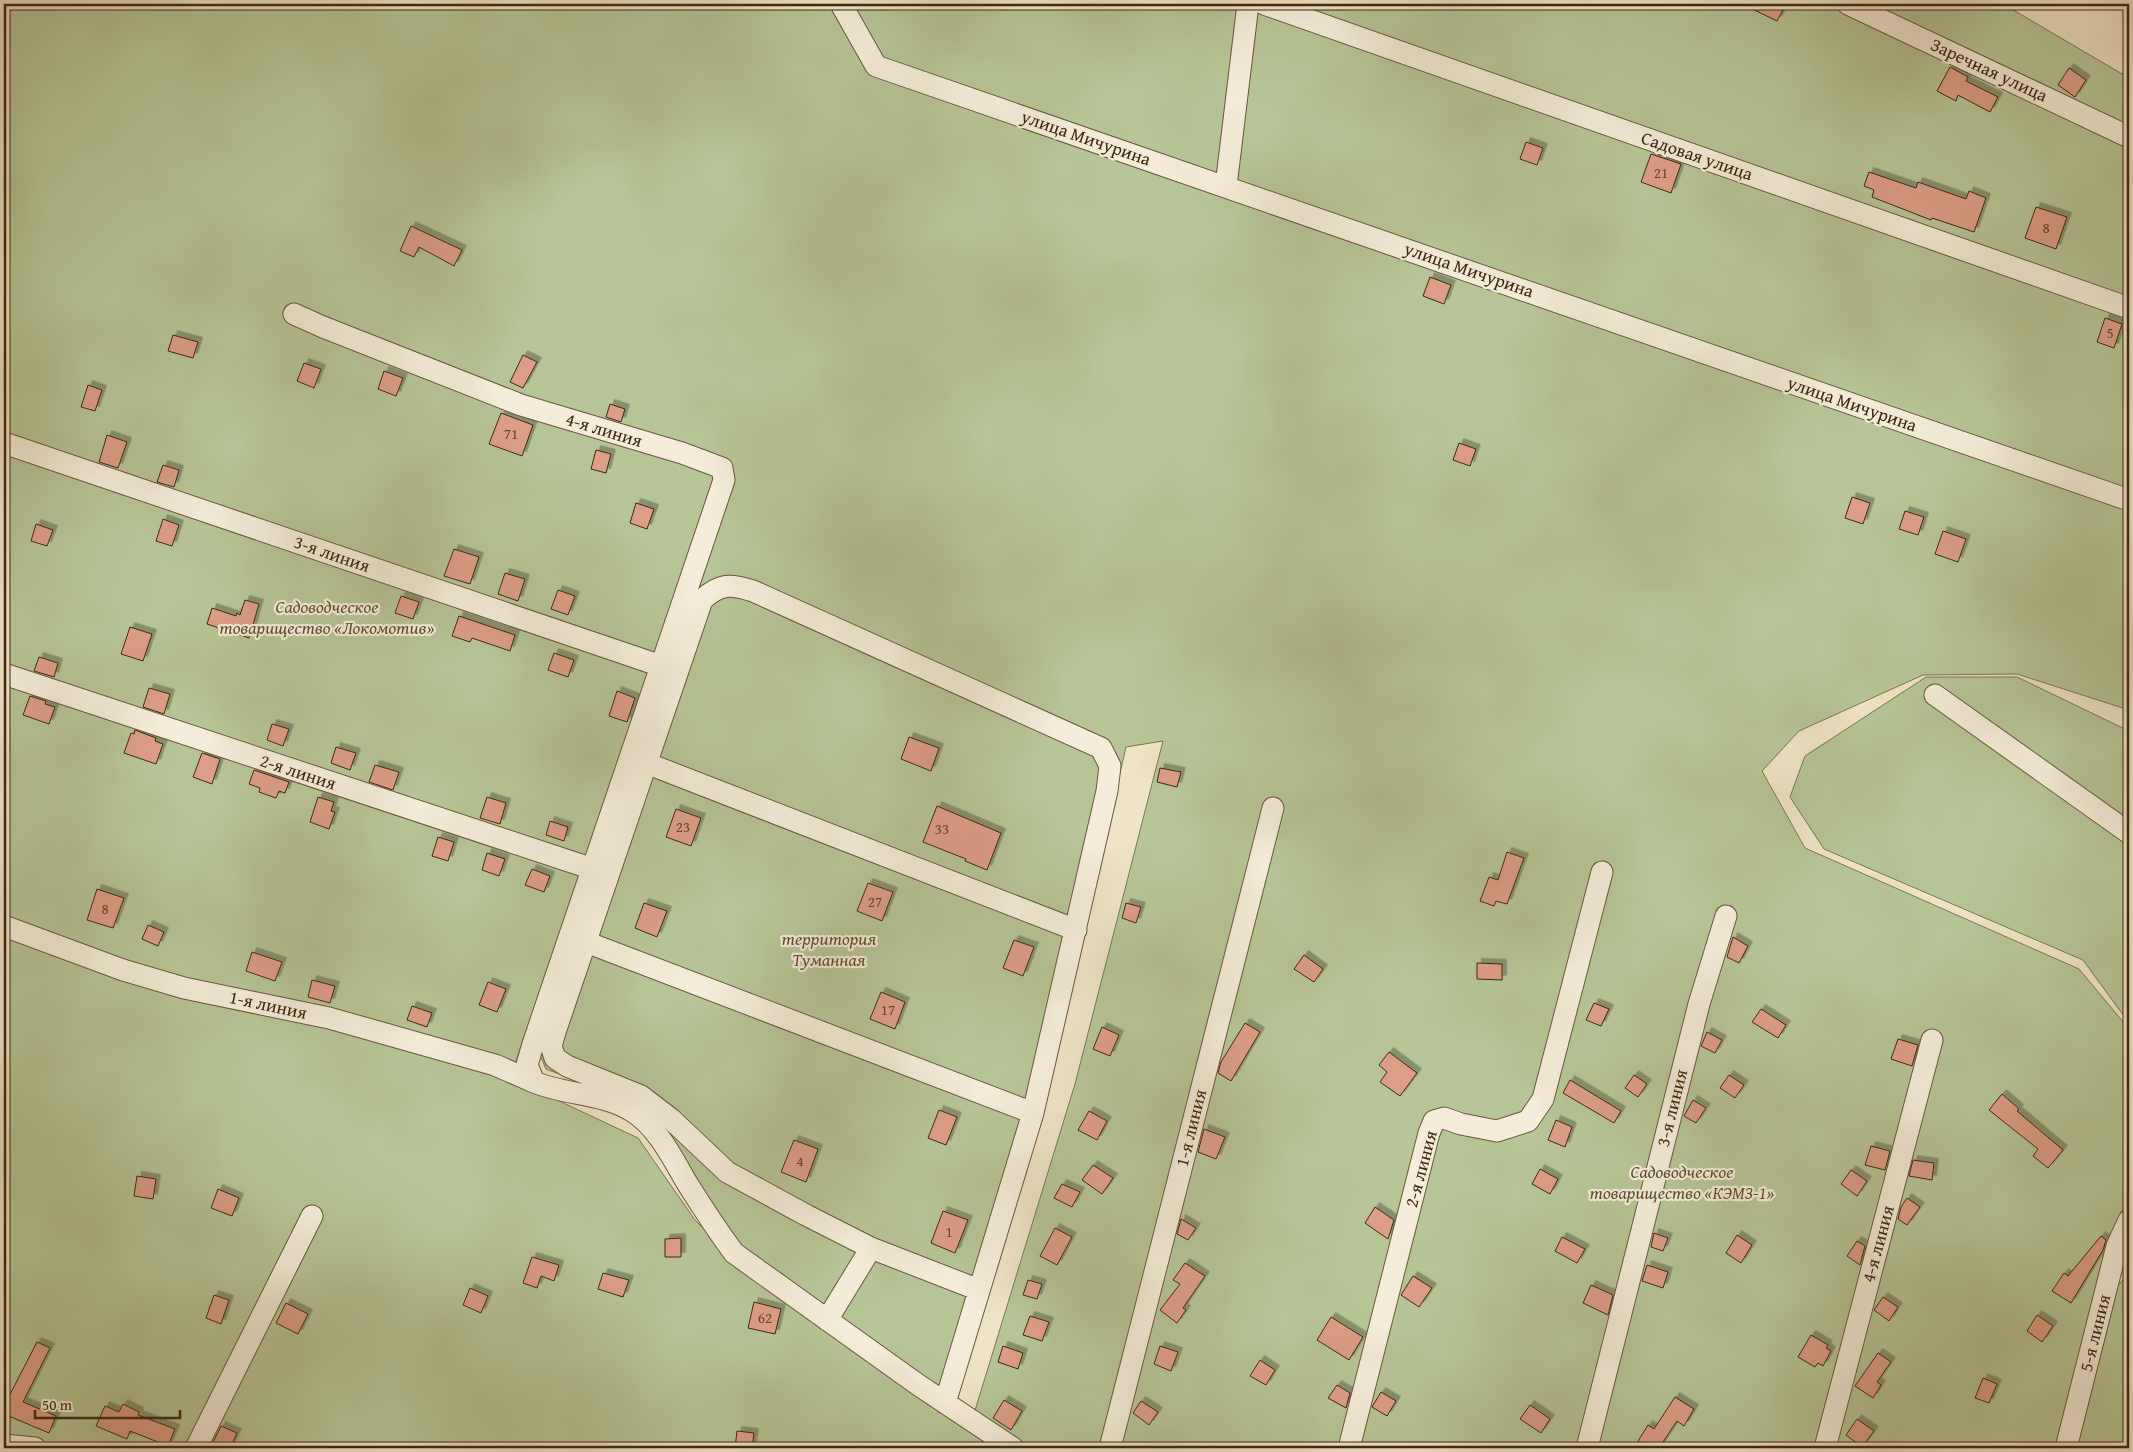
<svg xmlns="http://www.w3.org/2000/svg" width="2133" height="1452" font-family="'Gentium Book Plus',serif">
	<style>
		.green { fill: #b7c596; stroke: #7a7654 }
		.building { fill: #dc9e86; stroke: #3e2711; filter: url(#shadow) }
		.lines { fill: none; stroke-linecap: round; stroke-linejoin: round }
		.minor-casing { stroke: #6a563e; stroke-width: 23 }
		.minor { stroke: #f5edd9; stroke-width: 21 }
		.labels { text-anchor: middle; stroke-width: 4.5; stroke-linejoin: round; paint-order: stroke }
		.number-label { font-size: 15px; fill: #66452e }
		.street-label { font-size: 18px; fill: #3e2711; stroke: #f5edd9 }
		.park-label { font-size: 18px; font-style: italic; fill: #5c4e32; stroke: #f5edd9 }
	</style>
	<defs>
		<filter id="shadow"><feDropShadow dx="4.5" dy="-4.5" stdDeviation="0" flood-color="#0004"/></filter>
	</defs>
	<rect width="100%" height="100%" fill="#efe4c5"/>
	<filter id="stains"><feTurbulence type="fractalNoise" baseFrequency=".004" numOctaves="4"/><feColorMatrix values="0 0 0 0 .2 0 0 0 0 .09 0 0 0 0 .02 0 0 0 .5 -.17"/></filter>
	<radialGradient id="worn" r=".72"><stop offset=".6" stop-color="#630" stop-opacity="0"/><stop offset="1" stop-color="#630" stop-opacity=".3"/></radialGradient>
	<path class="green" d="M 4,4 L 2003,4 L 2129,78 L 2129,710 L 2017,674 L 1923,675 L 1799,731 L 1762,771 L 1805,848 L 2079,969 L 2129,1029 L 2129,1198 L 2114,1230 L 2060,1448 L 1020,1448 L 973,1417 L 1075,1084 L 1163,741 L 1126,747 L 1052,1067 L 954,1407 L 745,1256 L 642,1106 L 546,1069 L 539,1053 L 717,482 L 510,1078 L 638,1138 L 695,1220 L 743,1267 L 1002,1448 L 4,1448 Z
		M 1926,677 L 2017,677 L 2129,731 L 2129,1023 L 2083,960 L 1824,849 L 1790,797 L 1805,756 Z
		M 2129,1272 L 2129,1448 L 2082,1448 L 2075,1444 L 2113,1292 Z"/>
	<path class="building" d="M 1742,4 L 1786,4 L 1777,21 Z
		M 1950,67 L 1968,77 L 1966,81 L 1998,97 L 1990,112 L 1958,95 L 1956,101 L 1937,91 Z
		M 2069,68 L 2086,80 L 2075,97 L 2058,85 Z
		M 1526,142 L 1543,148 L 1537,165 L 1520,159 Z
		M 1651,154 L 1681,164 L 1671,193 L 1641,182 Z
		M 1869,172 L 1916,188 L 1918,182 L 1966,199 L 1969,191 L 1986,198 L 1974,232 L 1932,218 L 1931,220 L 1872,197 L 1874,190 L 1864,186 Z
		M 2036,207 L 2067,217 L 2056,249 L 2025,238 Z
		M 411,226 L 462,250 L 454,266 L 419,247 L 414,257 L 400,251 Z
		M 1430,277 L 1451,285 L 1444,304 L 1423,296 Z
		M 2105,318 L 2122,324 L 2114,348 L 2097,342 Z
		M 173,335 L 198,342 L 193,358 L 168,351 Z
		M 523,355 L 537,362 L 523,388 L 510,382 Z
		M 304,363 L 321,369 L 314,388 L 297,381 Z
		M 384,371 L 403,378 L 396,396 L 378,389 Z
		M 88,385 L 102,390 L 95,411 L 81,407 Z
		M 610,404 L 625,409 L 621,422 L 606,417 Z
		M 501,413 L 533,425 L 522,456 L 489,444 Z
		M 107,435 L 127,442 L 118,468 L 99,462 Z
		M 1459,443 L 1476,449 L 1470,466 L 1453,460 Z
		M 596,450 L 611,454 L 606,473 L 591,469 Z
		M 163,465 L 179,470 L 174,487 L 157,482 Z
		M 1852,497 L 1870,503 L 1863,524 L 1845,518 Z
		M 636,503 L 654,509 L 647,529 L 630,523 Z
		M 1905,511 L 1924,517 L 1918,535 L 1899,529 Z
		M 163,519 L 179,525 L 172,546 L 156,541 Z
		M 36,524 L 53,530 L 47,546 L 31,541 Z
		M 1943,531 L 1966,539 L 1958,562 L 1935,554 Z
		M 454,549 L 479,557 L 470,584 L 444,576 Z
		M 505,573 L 525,579 L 518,601 L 498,594 Z
		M 558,590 L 575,596 L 568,615 L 551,609 Z
		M 401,596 L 419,602 L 413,619 L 395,613 Z
		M 245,600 L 259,604 L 249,638 L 207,624 L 212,608 L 236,616 L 237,613 L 240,615 Z
		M 459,616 L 515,635 L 510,651 L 472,638 L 470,642 L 452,636 Z
		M 130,627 L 152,634 L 143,661 L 121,654 Z
		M 554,653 L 574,660 L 568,677 L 548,670 Z
		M 39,657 L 58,663 L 54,677 L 34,671 Z
		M 149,688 L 170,694 L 164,714 L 143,707 Z
		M 617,691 L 635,698 L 627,722 L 609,716 Z
		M 30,696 L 46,701 L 45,704 L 55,707 L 49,724 L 23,715 Z
		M 272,724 L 289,729 L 283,746 L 267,740 Z
		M 135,730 L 156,738 L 155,741 L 163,744 L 156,764 L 124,753 L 131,733 L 134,734 Z
		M 909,737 L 939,748 L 931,771 L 901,759 Z
		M 336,747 L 356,753 L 350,770 L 331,763 Z
		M 202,753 L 220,759 L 212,784 L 193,777 Z
		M 375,765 L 399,772 L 393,790 L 369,782 Z
		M 1160,768 L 1181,772 L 1177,787 L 1157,782 Z
		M 254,770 L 289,782 L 285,793 L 279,791 L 276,798 L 259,792 L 260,788 L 249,784 Z
		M 318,797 L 334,802 L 331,811 L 335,812 L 329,829 L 310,822 Z
		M 487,797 L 506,803 L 500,824 L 480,818 Z
		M 937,806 L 1001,833 L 987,870 L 965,861 L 966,859 L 923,842 Z
		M 676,809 L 701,818 L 691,846 L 666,837 Z
		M 550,821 L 568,827 L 564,841 L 546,835 Z
		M 438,837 L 454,842 L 448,861 L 432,856 Z
		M 1507,852 L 1524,858 L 1507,904 L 1496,901 L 1494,906 L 1480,901 L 1489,877 L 1498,880 Z
		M 487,853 L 505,859 L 499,876 L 482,870 Z
		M 532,869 L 550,876 L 544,892 L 525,885 Z
		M 868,883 L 893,892 L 882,921 L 857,911 Z
		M 97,889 L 124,898 L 113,928 L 87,920 Z
		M 644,903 L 667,911 L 657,937 L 635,928 Z
		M 1126,903 L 1141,907 L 1136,923 L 1122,918 Z
		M 148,925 L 164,932 L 158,946 L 142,939 Z
		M 1733,937 L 1748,946 L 1739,963 L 1727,957 Z
		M 1014,940 L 1034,947 L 1023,976 L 1003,968 Z
		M 252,952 L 282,962 L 275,981 L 246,971 Z
		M 1304,955 L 1323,969 L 1314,982 L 1294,969 Z
		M 1477,963 L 1502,964 L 1502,980 L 1477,979 Z
		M 312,980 L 335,986 L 330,1003 L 308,997 Z
		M 488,982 L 506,989 L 497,1012 L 479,1005 Z
		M 881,992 L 905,1002 L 895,1029 L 870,1019 Z
		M 1594,1003 L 1609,1009 L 1601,1026 L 1586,1020 Z
		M 412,1006 L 432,1013 L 427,1027 L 407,1020 Z
		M 1761,1009 L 1786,1025 L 1778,1038 L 1752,1022 Z
		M 1245,1023 L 1260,1032 L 1231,1081 L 1218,1073 L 1221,1062 Z
		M 1102,1027 L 1119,1035 L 1110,1056 L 1093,1049 Z
		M 1707,1032 L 1722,1040 L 1715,1053 L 1701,1046 Z
		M 1898,1039 L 1918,1045 L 1912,1066 L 1891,1059 Z
		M 1389,1052 L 1417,1073 L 1400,1096 L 1380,1082 L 1387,1072 L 1379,1065 Z
		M 1634,1075 L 1647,1084 L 1638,1097 L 1625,1088 Z
		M 1729,1075 L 1744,1085 L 1735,1098 L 1720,1088 Z
		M 1570,1080 L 1621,1111 L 1614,1123 L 1563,1093 Z
		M 2002,1094 L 2019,1109 L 2017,1111 L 2063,1150 L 2048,1168 L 2033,1156 L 2038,1149 L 1989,1110 Z
		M 1693,1100 L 1706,1108 L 1696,1123 L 1684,1116 Z
		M 939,1110 L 957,1117 L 946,1145 L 928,1138 Z
		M 1089,1111 L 1107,1121 L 1097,1140 L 1078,1130 Z
		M 1556,1120 L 1572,1127 L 1565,1147 L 1548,1140 Z
		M 1204,1129 L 1225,1137 L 1216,1159 L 1198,1152 Z
		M 794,1140 L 818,1149 L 806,1182 L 781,1172 Z
		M 1871,1146 L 1890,1151 L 1885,1170 L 1865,1165 Z
		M 1913,1160 L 1934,1163 L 1932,1180 L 1909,1176 Z
		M 1093,1165 L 1113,1178 L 1102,1194 L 1082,1180 Z
		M 1540,1169 L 1558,1179 L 1550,1194 L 1532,1184 Z
		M 1851,1170 L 1867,1181 L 1857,1196 L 1841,1184 Z
		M 137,1176 L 156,1179 L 153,1199 L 134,1196 Z
		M 1062,1184 L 1080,1192 L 1072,1207 L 1054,1198 Z
		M 218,1189 L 239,1198 L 232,1216 L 211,1208 Z
		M 1907,1198 L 1920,1207 L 1907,1225 L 1898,1219 L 1901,1207 Z
		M 1375,1207 L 1394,1220 L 1388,1239 L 1365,1223 Z
		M 943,1211 L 968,1220 L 955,1253 L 931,1243 Z
		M 1181,1219 L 1196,1228 L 1188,1240 L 1177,1234 Z
		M 1055,1228 L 1072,1237 L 1057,1265 L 1040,1256 Z
		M 1654,1233 L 1668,1238 L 1663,1251 L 1651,1247 Z
		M 1737,1235 L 1752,1245 L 1741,1263 L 1726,1253 Z
		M 2101,1236 L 2106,1240 L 2103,1250 L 2071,1303 L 2052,1291 L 2064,1273 L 2068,1276 Z
		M 1562,1237 L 1585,1249 L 1577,1263 L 1555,1251 Z
		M 681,1238 L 681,1257 L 665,1257 L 665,1239 Z
		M 1857,1241 L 1865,1246 L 1860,1265 L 1847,1256 Z
		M 532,1257 L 559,1265 L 554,1281 L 541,1276 L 537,1288 L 523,1283 Z
		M 1185,1263 L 1205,1276 L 1183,1308 L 1186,1310 L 1177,1323 L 1160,1310 L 1180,1284 L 1173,1280 Z
		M 1647,1265 L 1668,1272 L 1663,1288 L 1642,1281 Z
		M 603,1273 L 629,1280 L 623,1297 L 598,1289 Z
		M 1413,1276 L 1432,1288 L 1419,1307 L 1401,1295 Z
		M 1028,1280 L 1042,1284 L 1037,1299 L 1023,1295 Z
		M 1591,1285 L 1613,1295 L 1608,1315 L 1583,1303 Z
		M 470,1288 L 488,1296 L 481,1313 L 463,1305 Z
		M 214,1295 L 229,1300 L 221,1324 L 206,1318 Z
		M 1883,1297 L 1898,1307 L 1889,1321 L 1874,1310 Z
		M 754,1302 L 781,1309 L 775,1334 L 748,1328 Z
		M 286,1303 L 308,1314 L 298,1334 L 276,1323 Z
		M 2037,1315 L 2053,1326 L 2042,1342 L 2027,1331 Z
		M 1030,1316 L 1049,1322 L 1042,1341 L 1023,1335 Z
		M 1331,1317 L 1363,1337 L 1349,1360 L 1317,1340 Z
		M 1811,1335 L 1828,1345 L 1826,1348 L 1831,1351 L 1823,1366 L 1818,1363 L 1815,1367 L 1798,1357 Z
		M 37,1342 L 50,1348 L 23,1402 L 56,1416 L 49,1433 L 4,1414 L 4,1406 Z
		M 1003,1346 L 1023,1353 L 1018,1369 L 998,1362 Z
		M 1160,1346 L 1178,1352 L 1171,1371 L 1154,1364 Z
		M 1878,1353 L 1891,1362 L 1877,1382 L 1881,1385 L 1873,1398 L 1855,1386 Z
		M 1260,1360 L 1275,1370 L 1266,1385 L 1250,1376 Z
		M 1983,1378 L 1997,1384 L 1989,1403 L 1975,1398 Z
		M 1337,1385 L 1350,1393 L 1346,1408 L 1328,1398 Z
		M 1381,1392 L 1396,1401 L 1387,1416 L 1372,1407 Z
		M 1675,1397 L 1694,1409 L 1684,1426 L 1677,1421 L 1659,1448 L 1642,1448 L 1644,1445 L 1638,1441 L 1648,1425 L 1654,1429 Z
		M 1004,1400 L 1022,1411 L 1011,1430 L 993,1418 Z
		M 1141,1401 L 1158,1412 L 1149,1425 L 1133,1413 Z
		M 123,1404 L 139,1412 L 138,1415 L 175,1429 L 168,1446 L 130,1431 L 127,1439 L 96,1426 L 105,1406 L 119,1412 Z
		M 1530,1405 L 1550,1419 L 1541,1433 L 1520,1419 Z
		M 1857,1419 L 1874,1431 L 1862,1447 L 1846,1435 Z
		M 221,1426 L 237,1433 L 230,1448 L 213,1442 Z
		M 737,1431 L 754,1433 L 752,1448 L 735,1448 Z"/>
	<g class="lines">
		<defs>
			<path id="minor" d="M 841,4 L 876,66 L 2129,500
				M 1264,4 L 2129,308
				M 1848,4 L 2129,137
				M 1226,186 L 1248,4
				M 294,314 L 323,327 L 521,405 L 682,453 L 722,468 L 724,480 L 721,489 L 533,1044 L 527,1065 L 534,1082 C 565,1095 603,1093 632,1111 C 657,1126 673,1159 687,1183 C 702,1207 717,1230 734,1253 L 917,1384 L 1013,1448
				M 4,443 L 673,670
				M 4,674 L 593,869
				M 1935,695 L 2129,833
				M 646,763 L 1076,930
				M 4,926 L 123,970 L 184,988 L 329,1018 L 495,1065 L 534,1082
				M 586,942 L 1033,1113
				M 827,1320 L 871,1248
				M 945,1403 L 1033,1113 L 1107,791 L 1110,766 L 1101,748 L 753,591 C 731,584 720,583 702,600 L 555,1032 L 551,1046 L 555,1058 L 567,1066 L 641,1096 L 671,1119 L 727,1172 L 806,1215 L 871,1248 L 979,1290
				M 4,1445 L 35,1448
				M 196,1448 L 312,1216
				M 1110,1448 L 1273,808
				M 1349,1448 L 1429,1133 L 1434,1121 L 1444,1118 L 1461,1124 L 1497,1131 L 1528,1121 L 1543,1099 L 1602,872
				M 1587,1448 L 1699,1004 L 1726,916
				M 1825,1448 L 1932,1040
				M 2066,1448 L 2117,1246 L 2129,1220"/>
		</defs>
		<use href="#minor" class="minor-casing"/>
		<use href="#minor" class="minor"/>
	</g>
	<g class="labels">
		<g class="number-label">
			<text x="1661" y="178">21</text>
			<text x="2046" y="233">8</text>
			<text x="2110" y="338">5</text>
			<text x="511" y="439">71</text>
			<text x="683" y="832">23</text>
			<text x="942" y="834">33</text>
			<text x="875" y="907">27</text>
			<text x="105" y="914">8</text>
			<text x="888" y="1015">17</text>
			<text x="800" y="1166">4</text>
			<text x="949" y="1237">1</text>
			<text x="765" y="1323">62</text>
		</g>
		<g class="street-label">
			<text transform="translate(1989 70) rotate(25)" y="6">Заречная улица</text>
			<text transform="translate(1086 138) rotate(19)" y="6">улица Мичурина</text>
			<text transform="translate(1697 156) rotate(19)" y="6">Садовая улица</text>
			<text transform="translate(1469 270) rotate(19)" y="6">улица Мичурина</text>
			<text transform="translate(1852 404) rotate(19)" y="6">улица Мичурина</text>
			<text transform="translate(604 430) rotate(17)" y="6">4-я линия</text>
			<text transform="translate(332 554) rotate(19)" y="6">3-я линия</text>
			<text transform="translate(298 772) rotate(18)" y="6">2-я линия</text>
			<text transform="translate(268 1005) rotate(12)" y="6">1-я линия</text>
			<text transform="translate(1672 1108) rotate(-76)" y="6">3-я линия</text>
			<text transform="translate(1191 1128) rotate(-76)" y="6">1-я линия</text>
			<text transform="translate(1421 1169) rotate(-75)" y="6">2-я линия</text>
			<text transform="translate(1878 1244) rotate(-75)" y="6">4-я линия</text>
			<text transform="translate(2095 1333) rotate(-76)" y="6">5-я линия</text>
		</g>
		<g class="park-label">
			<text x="327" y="613">Садоводческое<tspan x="327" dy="21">товарищество «Локомотив»</tspan></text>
			<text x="829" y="945">территория<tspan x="829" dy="21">Туманная</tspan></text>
			<text x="1682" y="1178">Садоводческое<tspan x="1682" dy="21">товарищество «КЭМЗ-1»</tspan></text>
		</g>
	</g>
	<rect width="2133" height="1452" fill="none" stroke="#efe4c5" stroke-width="20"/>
	<rect x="5" y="5" width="2123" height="1442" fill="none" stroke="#3e2711" stroke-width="2.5"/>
	<rect x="10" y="10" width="2113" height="1432" fill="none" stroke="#3e2711"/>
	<path d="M35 1410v8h145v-8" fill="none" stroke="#3e2711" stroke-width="2.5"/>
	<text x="42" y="1410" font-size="15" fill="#3e2711" stroke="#f5edd9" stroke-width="4" paint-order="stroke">50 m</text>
	<rect width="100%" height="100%" filter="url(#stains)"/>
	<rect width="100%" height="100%" fill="url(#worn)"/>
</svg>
